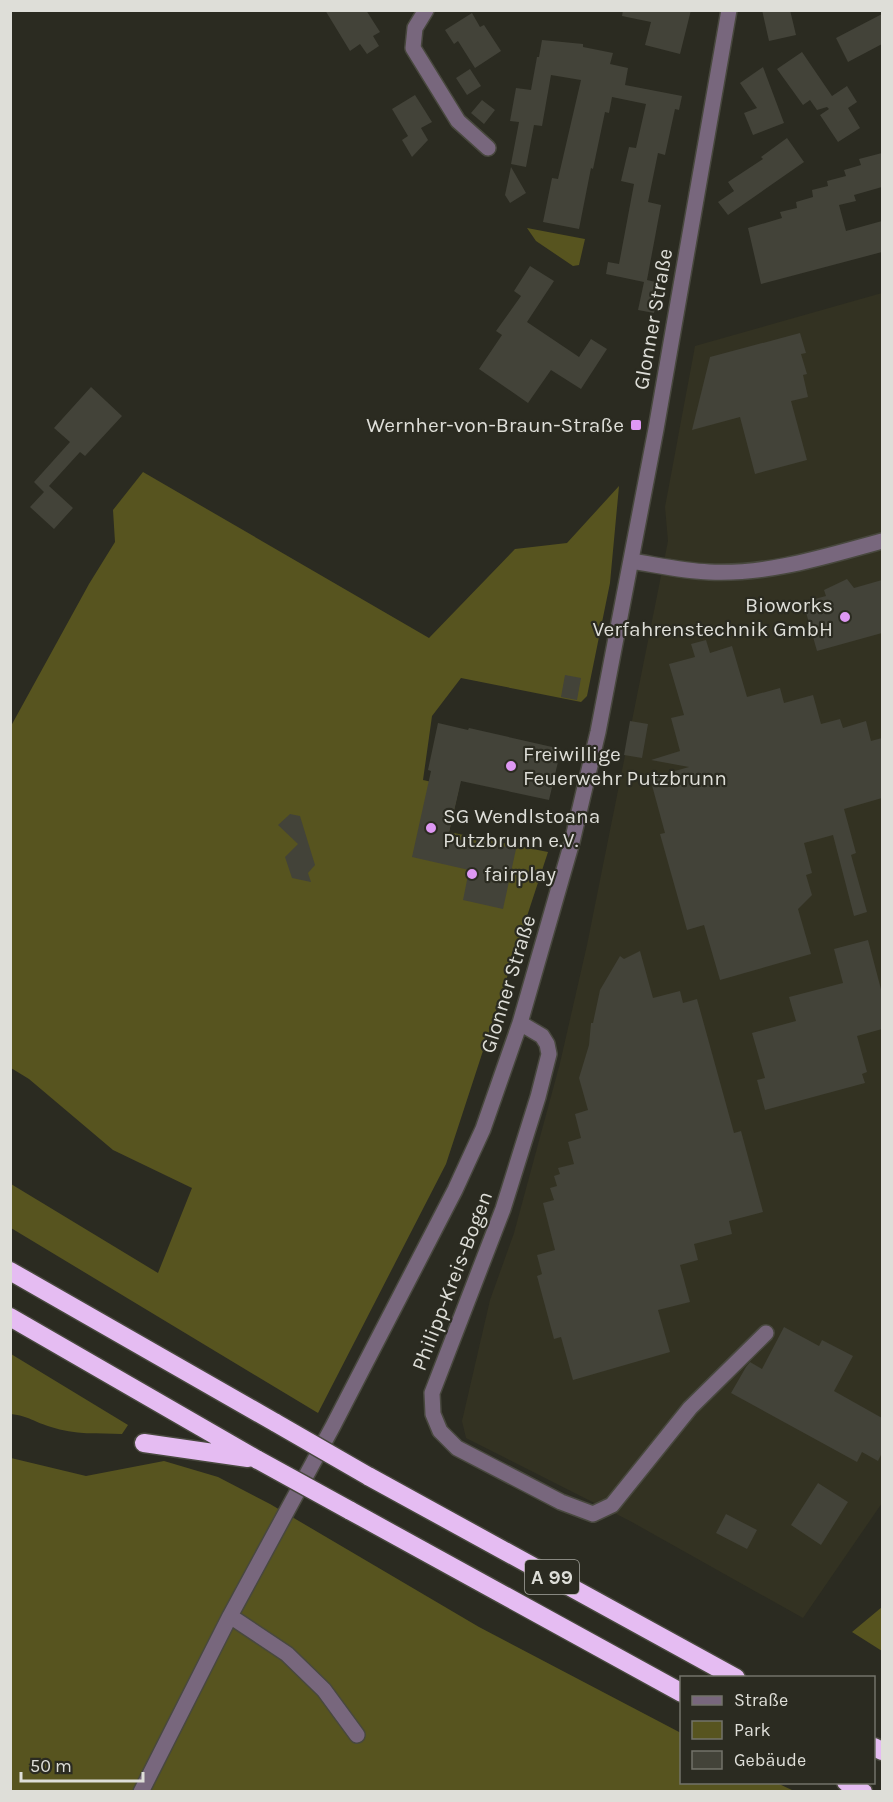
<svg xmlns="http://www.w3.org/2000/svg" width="893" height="1802" font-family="Karla,sans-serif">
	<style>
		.built { fill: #333222 }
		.green { fill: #57541f }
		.building { fill: #434339 }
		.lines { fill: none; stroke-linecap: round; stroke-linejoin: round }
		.minor-casing { stroke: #48483e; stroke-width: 18 }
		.highway-casing { stroke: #48483e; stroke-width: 21 }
		.minor { stroke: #78677d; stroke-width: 15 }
		.highway { stroke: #e5bcf2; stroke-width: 18 }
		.highway-bridge-casing { stroke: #48483e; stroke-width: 21; stroke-linecap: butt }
		.highway-bridge { stroke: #e5bcf2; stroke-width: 18 }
		.poi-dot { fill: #de98f3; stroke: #2b2b21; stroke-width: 2 }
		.labels { text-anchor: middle; stroke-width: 4.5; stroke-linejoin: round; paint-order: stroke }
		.shield { fill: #2b2b21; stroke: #a8a8a1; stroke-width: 1.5 }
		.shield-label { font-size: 20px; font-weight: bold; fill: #deded8 }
		.street-label { font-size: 21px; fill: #deded8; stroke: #2b2b21 }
		.poi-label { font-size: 21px; fill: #deded8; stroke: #2b2b21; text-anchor: start }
	</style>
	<rect width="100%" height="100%" fill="#2b2b21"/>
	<path class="built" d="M 882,293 L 882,1503 L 803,1618 L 630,1521 L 466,1438 L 462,1421 L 490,1300 L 514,1233 L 560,1063 L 587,945 L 668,541 L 665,507 L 695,346 Z"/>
	<path class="green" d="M 527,228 L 585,239 L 579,265 L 573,266 L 536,241 Z
		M 143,472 L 429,638 L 515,549 L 567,543 L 619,486 L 610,583 L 587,696 L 581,702 L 461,678 L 432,716 L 423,780 L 459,788 L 449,832 L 548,852 L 446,1164 L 318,1413 L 11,1228 L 11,1184 L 158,1273 L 192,1188 L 113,1150 L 29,1079 L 11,1068 L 11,726 L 89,584 L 115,542 L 113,510 Z
		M 11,1354 L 128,1425 L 122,1434 C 99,1433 74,1435 51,1427 C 34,1422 29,1416 11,1414 Z
		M 11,1458 L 86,1476 L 164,1461 L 218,1477 L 270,1504 L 479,1627 L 681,1733 L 682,1782 L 777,1783 L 794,1791 L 11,1792 Z
		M 882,1607 L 882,1651 L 852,1632 Z"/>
	<path class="building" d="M 325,10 L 366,10 L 380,32 L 373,36 L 379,46 L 367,54 L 360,44 L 350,51 Z
		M 623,10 L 691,10 L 680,54 L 645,45 L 651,22 L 622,16 Z
		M 762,10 L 790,10 L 796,35 L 769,41 Z
		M 472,13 L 480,27 L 484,25 L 501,51 L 475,68 L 458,41 L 454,44 L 445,30 Z
		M 882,14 L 882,44 L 848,62 L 836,38 Z
		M 542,40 L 583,44 L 583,47 L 613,53 L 610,64 L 628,68 L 625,85 L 682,96 L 679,110 L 675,109 L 665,155 L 658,153 L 648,202 L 661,205 L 647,280 L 660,283 L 654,313 L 638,310 L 644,282 L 606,274 L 608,262 L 619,264 L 634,184 L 621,181 L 629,147 L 636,148 L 646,104 L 612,97 L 609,113 L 605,112 L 593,169 L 591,168 L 579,229 L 543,222 L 552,178 L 558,179 L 581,80 L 551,75 L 542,126 L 534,125 L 526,167 L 511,164 L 519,122 L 510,121 L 516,88 L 531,90 L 537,57 L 539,57 Z
		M 802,52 L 832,96 L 847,86 L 857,102 L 848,108 L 860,128 L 838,142 L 820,115 L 829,109 L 827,107 L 817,110 L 810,100 L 803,105 L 777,69 Z
		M 763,67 L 784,123 L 753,135 L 744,113 L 757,108 L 740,83 Z
		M 470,69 L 481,86 L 467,95 L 456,78 Z
		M 415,95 L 432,122 L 421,128 L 428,140 L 412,157 L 402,140 L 408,136 L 392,109 Z
		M 482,100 L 495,110 L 484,124 L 471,113 Z
		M 787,138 L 804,162 L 728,215 L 718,202 L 734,191 L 728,182 L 763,159 L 761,157 Z
		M 882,153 L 882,187 L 854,195 L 856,201 L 839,205 L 846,231 L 882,221 L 882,252 L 761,284 L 748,228 L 782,218 L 780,212 L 797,208 L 796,202 L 813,197 L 812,190 L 828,186 L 827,181 L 846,176 L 844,170 L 861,165 L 859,159 Z
		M 511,167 L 526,193 L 510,203 L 505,195 Z
		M 530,266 L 554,281 L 527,322 L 579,357 L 591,339 L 607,349 L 581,389 L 551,370 L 528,403 L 479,369 L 502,335 L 496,331 L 521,296 L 514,291 Z
		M 800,333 L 806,353 L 801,354 L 807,374 L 803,375 L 808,397 L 791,401 L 807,460 L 755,474 L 740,417 L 692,430 L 710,357 Z
		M 91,387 L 122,416 L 85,456 L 80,452 L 49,486 L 73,508 L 54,529 L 30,507 L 44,492 L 34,482 L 70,442 L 54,428 Z
		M 847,579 L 854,588 L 882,580 L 882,633 L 817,651 L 803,602 L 826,596 L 824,590 Z
		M 706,640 L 710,653 L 732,646 L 747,697 L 780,688 L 784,703 L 813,695 L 821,724 L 840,719 L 843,728 L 866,721 L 871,741 L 882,738 L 882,798 L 844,809 L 856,853 L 851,855 L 867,912 L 854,916 L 833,835 L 804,843 L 812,873 L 806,875 L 812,895 L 798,909 L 811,954 L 720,980 L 704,925 L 687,930 L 660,834 L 665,833 L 650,778 L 689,767 L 651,760 L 680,751 L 671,718 L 684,715 L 669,664 L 695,657 L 691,644 Z
		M 565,675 L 581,678 L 577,700 L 561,697 Z
		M 630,721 L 648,724 L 642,758 L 624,755 Z
		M 438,723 L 468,730 L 469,728 L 561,749 L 549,800 L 461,781 L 448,837 L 476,843 L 476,840 L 516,849 L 503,909 L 463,900 L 469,870 L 412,857 L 431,771 L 428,770 Z
		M 290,814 L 300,816 L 315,865 L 308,873 L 311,882 L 292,878 L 285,857 L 298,844 L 278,825 Z
		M 868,940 L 882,993 L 882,1029 L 857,1036 L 867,1072 L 862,1074 L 865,1083 L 765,1110 L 757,1080 L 765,1078 L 752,1033 L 796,1021 L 789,997 L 843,983 L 834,949 Z
		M 640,951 L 653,998 L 680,991 L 683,1003 L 697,999 L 734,1133 L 741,1131 L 763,1212 L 729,1221 L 732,1234 L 694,1244 L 698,1260 L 680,1265 L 690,1302 L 658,1310 L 670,1352 L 573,1380 L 561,1337 L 554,1339 L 537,1276 L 542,1274 L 537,1255 L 555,1250 L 543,1203 L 554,1200 L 550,1188 L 557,1186 L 554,1176 L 560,1174 L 558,1168 L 574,1164 L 568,1142 L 581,1138 L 575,1114 L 588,1110 L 579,1078 L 589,1045 L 591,1023 L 593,1023 L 600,990 L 620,956 L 624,959 Z
		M 784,1327 L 819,1346 L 822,1340 L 853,1356 L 834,1391 L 882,1418 L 882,1453 L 878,1461 L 862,1452 L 857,1462 L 731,1393 L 746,1367 L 750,1362 L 762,1369 Z
		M 818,1483 L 848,1502 L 821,1545 L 791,1525 Z
		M 726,1514 L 757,1530 L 747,1549 L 716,1533 Z"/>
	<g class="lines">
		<defs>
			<path id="minor" d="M 426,10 L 415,28 L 413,48 L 458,121 L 488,148
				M 631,561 C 657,565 683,571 709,572 C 769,575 826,556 882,541
				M 520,1023 L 542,1036 L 547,1044 L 549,1054 L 538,1097 L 503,1209 L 432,1393 L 433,1414 L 440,1431 L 457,1448 L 561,1502 L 593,1514 L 612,1505 L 690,1408 L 766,1333
				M 230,1616 L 287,1654 L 324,1690 L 357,1735
				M 141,1792 L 230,1616 L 333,1426 L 455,1190 L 483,1129 L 520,1023 L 572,842 L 598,732 L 656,429 L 729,10"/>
			<path id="highway" d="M 10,1271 L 276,1423
				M 10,1317 L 258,1460
				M 144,1443 L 248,1458
				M 368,1476 L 736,1678
				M 349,1510 L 682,1693
				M 874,1747 L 882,1751
				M 846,1782 L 863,1792"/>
		</defs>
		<use href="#minor" class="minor-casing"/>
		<use href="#highway" class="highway-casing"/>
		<use href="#minor" class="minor"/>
		<use href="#highway" class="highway"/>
		<defs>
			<path id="highway-bridge" d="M 276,1423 L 368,1476
				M 258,1460 L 349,1510"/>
		</defs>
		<use href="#highway-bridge" class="highway-bridge-casing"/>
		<use href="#highway-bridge" class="highway-bridge"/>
	</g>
	<g class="poi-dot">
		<rect x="630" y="419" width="12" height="12" rx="3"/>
		<circle cx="845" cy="617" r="6"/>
		<circle cx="511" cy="766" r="6"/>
		<circle cx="431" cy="828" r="6"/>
		<circle cx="472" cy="874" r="6"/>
	</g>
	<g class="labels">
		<rect class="shield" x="525" y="1560" width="54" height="34" rx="4.5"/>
		<g class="shield-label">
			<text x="552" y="1584">A 99</text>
		</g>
		<g class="street-label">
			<text transform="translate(653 319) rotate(-80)" y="7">Glonner Straße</text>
			<text transform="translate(508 984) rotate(-73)" y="7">Glonner Straße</text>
			<text transform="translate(452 1281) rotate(-69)" y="7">Philipp-Kreis-Bogen</text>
		</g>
		<g class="poi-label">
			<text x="624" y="432" text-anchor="end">Wernher-von-Braun-Straße</text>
			<text x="833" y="612" text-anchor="end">Bioworks<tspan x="833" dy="24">Verfahrenstechnik GmbH</tspan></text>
			<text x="523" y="761">Freiwillige<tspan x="523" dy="24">Feuerwehr Putzbrunn</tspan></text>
			<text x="443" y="823">SG Wendlstoana<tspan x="443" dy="24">Putzbrunn e.V.</tspan></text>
			<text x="484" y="881">fairplay</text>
		</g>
	</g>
	<rect width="893" height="1802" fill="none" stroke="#deded8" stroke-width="24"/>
	<rect x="680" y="1676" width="195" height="108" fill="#2b2b21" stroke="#73736a" stroke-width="1.5"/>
	<rect x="692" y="1696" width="30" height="9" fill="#78677d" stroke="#73736a" stroke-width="1.5"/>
	<text x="734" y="1706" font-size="18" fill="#deded8">Straße</text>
	<rect x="692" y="1721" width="30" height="18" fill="#57541f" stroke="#73736a" stroke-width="1.5"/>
	<text x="734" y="1736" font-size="18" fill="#deded8">Park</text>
	<rect x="692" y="1751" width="30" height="18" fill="#434339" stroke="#73736a" stroke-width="1.5"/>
	<text x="734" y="1766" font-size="18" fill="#deded8">Gebäude</text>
	<path d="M21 1772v9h122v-9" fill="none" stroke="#deded8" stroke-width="3"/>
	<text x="30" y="1772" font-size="18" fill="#deded8" stroke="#2b2b21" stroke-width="4.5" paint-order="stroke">50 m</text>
</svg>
